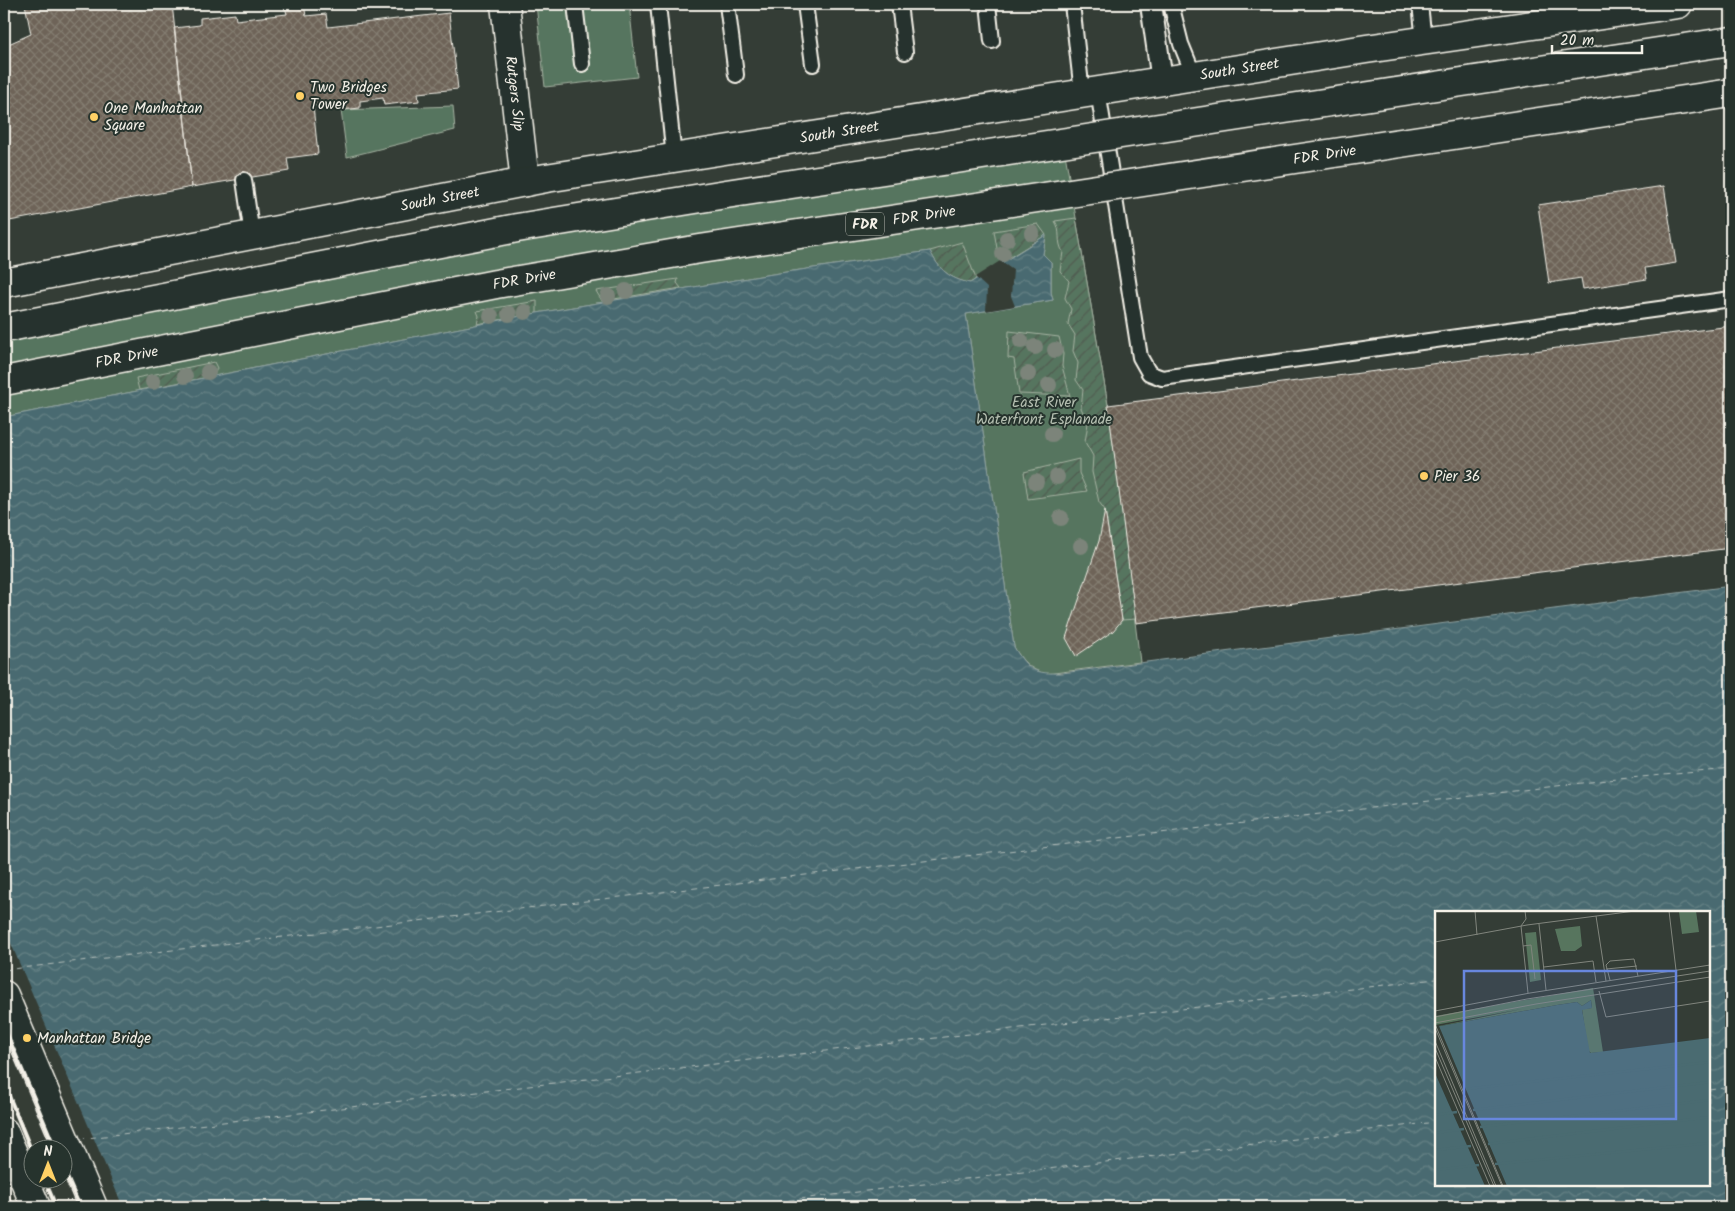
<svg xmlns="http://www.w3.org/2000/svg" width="1735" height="1211" font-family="Kalam,sans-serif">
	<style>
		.green { fill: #57755e; stroke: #a6b3a3 }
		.garden { fill: url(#garden-furrows); stroke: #a6b3a3 }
		.water { fill: url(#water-waves); stroke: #8ea1a1; fill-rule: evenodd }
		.pier { fill: #343d36; fill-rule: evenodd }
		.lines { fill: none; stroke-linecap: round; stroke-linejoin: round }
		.ferry { stroke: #b0bbb8; stroke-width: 1; stroke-dasharray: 6 5; stroke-linecap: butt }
		.building { fill: url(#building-cross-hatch); stroke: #f4f1e8 }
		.service-casing { stroke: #f4f1e8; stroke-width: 18 }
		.pedestrian-casing { stroke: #f4f1e8; stroke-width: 24 }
		.minor-casing { stroke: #f4f1e8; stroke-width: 31 }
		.secondary-casing { stroke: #f4f1e8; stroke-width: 31 }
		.primary-casing { stroke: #f4f1e8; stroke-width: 31 }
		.service { stroke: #26332d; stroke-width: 14 }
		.pedestrian { stroke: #26332d; stroke-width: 20 }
		.minor { stroke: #26332d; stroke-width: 28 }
		.secondary { stroke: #26332d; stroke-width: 28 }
		.primary { stroke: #26332d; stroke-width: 28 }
		.rail { stroke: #f4f1e8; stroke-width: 4 }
		.motorway-bridge-casing { stroke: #f4f1e8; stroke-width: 31; stroke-linecap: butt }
		.motorway-bridge { stroke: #26332d; stroke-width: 28 }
		.tree { fill: #7b847a }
		.poi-dot { fill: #ffd166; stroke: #26332d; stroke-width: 2 }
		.labels { text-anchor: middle; stroke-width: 4; stroke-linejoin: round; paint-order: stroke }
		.shield { fill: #26332d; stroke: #b6b8b0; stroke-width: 1 }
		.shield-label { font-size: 14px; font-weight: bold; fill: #f4f1e8 }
		.street-label { font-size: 15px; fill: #f4f1e8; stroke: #26332d }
		.poi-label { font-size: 15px; fill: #f4f1e8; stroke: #26332d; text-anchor: start }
		.park-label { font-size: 15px; fill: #b5bfb1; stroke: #26332d }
		.inset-river { fill: none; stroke: #4a6b71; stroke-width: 2.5 }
		.inset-road { fill: none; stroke: #81857d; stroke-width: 1 }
		.view { fill: #6887de; fill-opacity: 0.15; stroke: #6887de; stroke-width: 2.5 }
		.inset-edge { fill: none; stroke: #f4f1e8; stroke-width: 2.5 }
	</style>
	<defs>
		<pattern id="garden-furrows" width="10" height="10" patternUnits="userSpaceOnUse" patternTransform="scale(1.25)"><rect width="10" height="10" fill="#57755e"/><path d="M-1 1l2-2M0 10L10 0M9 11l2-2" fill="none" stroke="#4f5c51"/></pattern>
		<pattern id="water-waves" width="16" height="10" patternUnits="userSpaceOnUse" patternTransform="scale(1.25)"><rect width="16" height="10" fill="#4a6b71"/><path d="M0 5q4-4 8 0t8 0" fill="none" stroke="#658185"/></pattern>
		<pattern id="building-cross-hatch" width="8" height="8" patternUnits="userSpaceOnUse" patternTransform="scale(1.25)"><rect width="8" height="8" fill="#6e6458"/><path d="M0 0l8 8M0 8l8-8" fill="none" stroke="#837b70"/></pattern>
	</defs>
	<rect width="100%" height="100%" fill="#343d36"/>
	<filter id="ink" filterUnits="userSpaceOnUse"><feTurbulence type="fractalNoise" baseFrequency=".02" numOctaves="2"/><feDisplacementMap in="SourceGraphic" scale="10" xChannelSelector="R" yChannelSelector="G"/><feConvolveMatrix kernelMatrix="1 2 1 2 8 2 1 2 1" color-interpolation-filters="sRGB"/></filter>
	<g filter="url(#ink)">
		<path class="green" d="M 536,4 L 629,4 L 637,77 L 545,87 Z
			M 453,106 L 455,130 L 347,157 L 341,110 Z
			M 1062,136 L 1108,405 L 1140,662 L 1046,674 C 1029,669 1023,662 1014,647 L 966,314 L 1053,300 L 1051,292 L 1051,262 L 1043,254 L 1046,236 L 970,283 L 930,251 L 766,275 L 537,313 L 4,417 L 4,320 Z"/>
		<path class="garden" d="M 1076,218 L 1108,405 L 1136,619 L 1122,620 L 1105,510 L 1099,502 L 1092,472 L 1093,456 L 1085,442 L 1088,423 L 1081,408 L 1083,390 L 1076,380 L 1078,363 L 1073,351 L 1075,335 L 1068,324 L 1071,309 L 1065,298 L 1069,281 L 1060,271 L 1063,252 C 1056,241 1062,232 1055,221 Z
			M 1038,224 L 1046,235 L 1002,262 L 999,260 L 994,231 Z
			M 962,242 L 976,279 L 970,283 C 950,279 939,270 930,251 Z
			M 678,279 L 677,283 L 681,288 L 602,301 L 596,291 Z
			M 537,301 L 537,313 L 477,324 L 479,316 L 477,311 Z
			M 1009,331 L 1059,337 L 1063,354 L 1062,366 L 1070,396 L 1019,394 L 1014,359 L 1008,358 Z
			M 214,362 L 217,368 L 214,376 L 139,390 L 136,378 Z
			M 1079,459 L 1079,473 L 1087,491 L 1028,499 L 1024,472 Z"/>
		<path class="water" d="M 1046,235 L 1043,254 L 1051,262 L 1051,292 L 1053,300 L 966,314 L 1014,647 C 1028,671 1035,674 1062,673 L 1731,586 L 1731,1207 L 4,1207 L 4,417 L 537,313 L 766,275 L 930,251 C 939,270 950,279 970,283 ZM 1436,912 L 1709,912 L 1709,1185 L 1436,1185 ZM 32,1148 L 62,1148 L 62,1178 L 32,1178 Z"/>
		<path class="pier" d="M 1000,261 L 1013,270 L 1011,296 L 1015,306 L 986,311 L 987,288 L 975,277 Z
			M 4,927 L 123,1207 L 4,1207 ZM 32,1148 L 62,1148 L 62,1178 L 32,1178 Z"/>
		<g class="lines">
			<path class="ferry" d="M 1709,947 L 1731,944
				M 4,970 L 1607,780 L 1731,769
				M 1709,1090 L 1731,1087
				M 79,1139 L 1436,979
				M 24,1145 L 50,1142
				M 734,1207 L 1436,1122"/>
		</g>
		<path class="building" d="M 25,4 L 172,4 L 192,187 L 4,222 L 4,46 L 31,34 Z
			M 304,4 L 306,16 L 326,14 L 328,27 L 449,13 L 458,89 L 418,93 L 419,101 L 384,105 L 383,98 L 360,101 L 360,108 L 341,110 L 340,103 L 313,106 L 318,154 L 287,158 L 289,171 L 192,187 L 174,28 L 200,25 L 200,18 L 235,14 L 236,20 L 287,14 L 285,7 Z
			M 1664,186 L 1676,263 L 1645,268 L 1647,279 L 1583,289 L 1581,278 L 1549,283 L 1538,205 Z
			M 1731,326 L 1731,548 L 1136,623 L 1108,405 Z
			M 1105,510 L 1122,620 L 1113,631 L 1076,656 L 1066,638 L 1099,541 Z"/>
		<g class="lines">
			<defs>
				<path id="service" d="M 575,4 L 582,64
					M 658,4 L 674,158
					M 727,4 L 736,75
					M 805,4 L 813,64
					M 899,4 L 905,52
					M 988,4 L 992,41
					M 1072,4 L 1082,93
					M 1171,4 L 1181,44 L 1194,76
					M 1420,4 L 1424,41
					M 1098,91 L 1140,357 L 1149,373 L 1162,378 L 1731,299
					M 244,180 L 252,235"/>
				<path id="pedestrian" d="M 1151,4 L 1162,81"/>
				<g id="minor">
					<path id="s1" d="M 505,4 L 525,182"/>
				</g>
				<path id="secondary" d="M 4,995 L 93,1207"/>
				<g id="primary">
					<path id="s2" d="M 4,283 L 546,178 L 1366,49 L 1678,4"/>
					<path d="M 4,1132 L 36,1207"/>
				</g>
			</defs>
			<use href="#service" class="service-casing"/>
			<use href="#pedestrian" class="pedestrian-casing"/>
			<use href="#minor" class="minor-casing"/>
			<use href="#secondary" class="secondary-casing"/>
			<use href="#primary" class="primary-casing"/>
			<use href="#service" class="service"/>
			<use href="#pedestrian" class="pedestrian"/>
			<use href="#minor" class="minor"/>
			<use href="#secondary" class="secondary"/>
			<use href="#primary" class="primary"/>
			<path class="rail" d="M 4,1027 L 55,1148
				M 4,1084 L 32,1152
				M 62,1166 L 80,1207
				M 44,1178 L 56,1207
				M 4,1188 L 12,1207"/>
			<defs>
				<g id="motorway-bridge">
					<path d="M 4,328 L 517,228 L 726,194 L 1731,41"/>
					<path id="s3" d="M 4,381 L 496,284 L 700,249 L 1731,93"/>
				</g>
			</defs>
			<use href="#motorway-bridge" class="motorway-bridge-casing"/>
			<use href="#motorway-bridge" class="motorway-bridge"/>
		</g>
		<g class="tree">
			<circle cx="1032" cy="233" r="8"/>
			<circle cx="1007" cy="239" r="8"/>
			<circle cx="1003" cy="254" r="8"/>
			<circle cx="626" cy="291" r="8"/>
			<circle cx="608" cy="296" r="8"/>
			<circle cx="525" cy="312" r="8"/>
			<circle cx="509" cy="314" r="8"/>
			<circle cx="491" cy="316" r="8"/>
			<circle cx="1021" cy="341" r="8"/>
			<circle cx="1035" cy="347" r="8"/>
			<circle cx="1055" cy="350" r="8"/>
			<circle cx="208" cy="372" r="8"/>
			<circle cx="1028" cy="374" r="8"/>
			<circle cx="185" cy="376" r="8"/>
			<circle cx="153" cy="382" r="8"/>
			<circle cx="1049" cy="385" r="8"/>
			<circle cx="1052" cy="434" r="8"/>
			<circle cx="1057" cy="477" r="8"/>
			<circle cx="1036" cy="482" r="8"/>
			<circle cx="1061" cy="518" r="8"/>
			<circle cx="1081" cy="546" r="8"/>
		</g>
	</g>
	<g class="poi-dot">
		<circle cx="300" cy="96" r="5"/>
		<circle cx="94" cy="117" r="5"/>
		<circle cx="1424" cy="476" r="5"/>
		<circle cx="27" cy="1038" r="5"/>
	</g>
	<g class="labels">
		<rect class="shield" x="846" y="212.5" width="38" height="23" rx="4"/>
		<g class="shield-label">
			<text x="865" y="229">FDR</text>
		</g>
		<g class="street-label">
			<text dy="5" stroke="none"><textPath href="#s2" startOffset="1254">South Street</textPath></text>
			<text dy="5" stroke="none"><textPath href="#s1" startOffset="90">Rutgers Slip</textPath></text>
			<text dy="5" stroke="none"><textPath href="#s2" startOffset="849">South Street</textPath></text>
			<text dy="5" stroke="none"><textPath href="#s3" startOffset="1340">FDR Drive</textPath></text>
			<text dy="5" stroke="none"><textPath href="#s2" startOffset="444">South Street</textPath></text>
			<text dy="5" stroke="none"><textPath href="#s3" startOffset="935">FDR Drive</textPath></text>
			<text dy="5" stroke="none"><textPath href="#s3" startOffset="530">FDR Drive</textPath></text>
			<text dy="5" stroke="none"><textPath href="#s3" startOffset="125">FDR Drive</textPath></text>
		</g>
		<g class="poi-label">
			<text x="310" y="92">Two Bridges<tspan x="310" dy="17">Tower</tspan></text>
			<text x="104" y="113">One Manhattan<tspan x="104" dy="17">Square</tspan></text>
			<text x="1434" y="481">Pier 36</text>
			<text x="37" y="1043">Manhattan Bridge</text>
		</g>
		<g class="park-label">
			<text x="1044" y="407">East River<tspan x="1044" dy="17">Waterfront Esplanade</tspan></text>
		</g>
	</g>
	<g transform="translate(1435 911)">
		<rect width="275" height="275" fill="#343d36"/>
		<path d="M 261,0 L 264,21 L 247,23 L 244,1 ZM 145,15 L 147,35 L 140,40 L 126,40 L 120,18 ZM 101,21 L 106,69 L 95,71 L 90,22 ZM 158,77 L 168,141 L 156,142 L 153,139 L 147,98 L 157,97 L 156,89 L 147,95 L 142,91 L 122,94 L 0,116 L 0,105 Z" fill="#57755e"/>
		<path d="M 156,89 L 157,97 L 147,99 L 155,142 L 275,127 L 275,275 L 0,275 L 0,116 L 122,94 L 142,91 L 147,95 Z" fill="#4a6b71"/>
		<path d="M 87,98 L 4,115 L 72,275 L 50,275 L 0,162 L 0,114 Z" fill="#343d36"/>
		<path class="inset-river" d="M 31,178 L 275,151M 38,199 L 275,171M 0,204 L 22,201M 45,216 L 275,189M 0,222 L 29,218M 53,233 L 275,206M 0,239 L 36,235M 60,253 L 275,232M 0,259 L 44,254"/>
		<path class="inset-road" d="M 40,0 L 42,24M 90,0 L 91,8 L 86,15 L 93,82M 234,0 L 241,59M 161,5 L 171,70M 104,13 L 111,79M 0,31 L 92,14 L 200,0M 88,35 L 96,34 L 100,68M 109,56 L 158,50 L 161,71M 171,58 L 202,55M 175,69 L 171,54 L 175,50 L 199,48 L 203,65M 164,80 L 171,106 L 275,90M 0,100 L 95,82 L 275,54M 0,106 L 92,88 L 275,60M 0,112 L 101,93 L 275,66M 0,113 L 68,275M 0,117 L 67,275M 0,130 L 61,275M 0,137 L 59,275M 0,146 L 55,275"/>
		<path class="view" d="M 29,60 L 241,60 L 241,208 L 29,208 Z"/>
		<rect width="275" height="275" class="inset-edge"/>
	</g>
	<rect width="1735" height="1211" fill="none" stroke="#26332d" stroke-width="20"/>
	<rect x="10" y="10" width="1715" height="1191" fill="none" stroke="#f4f1e8" stroke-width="2" filter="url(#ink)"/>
	<g transform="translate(48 1164)"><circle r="24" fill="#26332d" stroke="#787f78"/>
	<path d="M0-4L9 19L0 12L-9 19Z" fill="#ffd166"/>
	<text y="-8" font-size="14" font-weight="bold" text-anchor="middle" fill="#f4f1e8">N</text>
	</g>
	<path d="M1552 45v8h90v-8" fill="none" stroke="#f4f1e8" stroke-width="2.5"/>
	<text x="1560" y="45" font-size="15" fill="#f4f1e8" stroke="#26332d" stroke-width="4" paint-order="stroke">20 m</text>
</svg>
